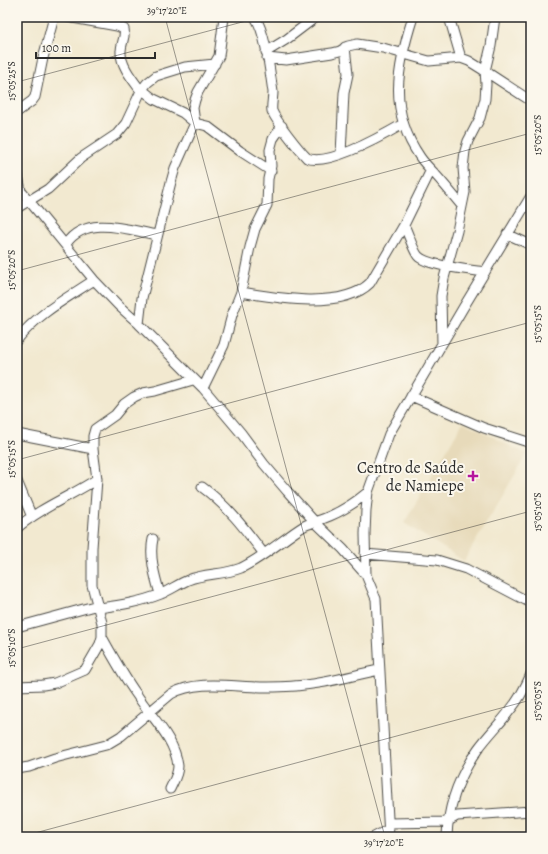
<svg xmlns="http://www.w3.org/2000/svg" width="548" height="854" font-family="Alegreya,serif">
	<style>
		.built { fill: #e7daba }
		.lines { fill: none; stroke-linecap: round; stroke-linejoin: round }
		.street-casing { stroke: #494844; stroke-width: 11 }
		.street { stroke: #fff; stroke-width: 9 }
		.ticks { fill: none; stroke: #2b2b2b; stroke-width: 1; stroke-opacity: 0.45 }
		.poi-dot { fill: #b5179e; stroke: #fbf7ec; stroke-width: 1.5 }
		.labels { text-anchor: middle; stroke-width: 4; stroke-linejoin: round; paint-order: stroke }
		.poi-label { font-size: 16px; fill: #2b2b2b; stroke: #fbf7ec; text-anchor: end }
		.neatline { fill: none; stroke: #2b2b2b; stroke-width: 1.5 }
		.ticks-label { font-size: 10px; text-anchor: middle; fill: #2b2b2b }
	</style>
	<rect width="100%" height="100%" fill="#fbf7ec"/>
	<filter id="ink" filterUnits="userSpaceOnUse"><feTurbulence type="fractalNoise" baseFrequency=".025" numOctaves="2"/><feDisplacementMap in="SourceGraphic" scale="8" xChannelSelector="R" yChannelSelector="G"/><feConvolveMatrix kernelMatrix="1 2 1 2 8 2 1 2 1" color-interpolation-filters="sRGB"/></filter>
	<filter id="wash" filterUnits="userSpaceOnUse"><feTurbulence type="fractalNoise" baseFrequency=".012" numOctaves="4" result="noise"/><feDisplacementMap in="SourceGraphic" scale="16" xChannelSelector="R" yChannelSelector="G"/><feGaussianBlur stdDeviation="0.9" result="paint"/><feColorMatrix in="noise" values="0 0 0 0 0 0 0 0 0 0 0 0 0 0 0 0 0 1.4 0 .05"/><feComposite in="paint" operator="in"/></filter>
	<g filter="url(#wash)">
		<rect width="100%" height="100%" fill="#f2e9d0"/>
		<path class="built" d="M 463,422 L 527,454 L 464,561 L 404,523 Z"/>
	</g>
	<g filter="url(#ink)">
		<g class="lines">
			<defs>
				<path id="street" d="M 67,17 L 117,26 L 124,29 C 126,37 121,43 121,51 C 120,65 133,80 141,91 L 145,92 L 154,99 L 183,113 L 195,123 L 207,126 L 240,151 L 271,171
					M 255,17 C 266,33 270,73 273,92 C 273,98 271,106 272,111 C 276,121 299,150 307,158 C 328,167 384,135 403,124
					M 413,17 C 397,67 388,111 420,157 C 424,163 429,168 434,173 C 444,184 453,195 462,206
					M 449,17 L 461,58
					M 266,52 L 287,39 L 316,17
					M 267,58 L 286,60 L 332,53 L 340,51 L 348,46 L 357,44 L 383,48 L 429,61 L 461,58 L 469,61 L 485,71 L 531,101
					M 17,112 L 32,101 L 35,97 L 43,58 L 54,17
					M 341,154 L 344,93 L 348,74 L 345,47
					M 17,170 L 21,191 L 94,280 L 119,306 L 139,324 L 203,388 L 241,433 L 264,464 L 287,491 L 314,521 L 343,549 L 366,575
					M 17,208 L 48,189 L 81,158 L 117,134 L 126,123 L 141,91 L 147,83 L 156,76 L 185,67 L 215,64
					M 404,225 C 408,233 414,252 418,256 C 427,266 471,270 485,272
					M 507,234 L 531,245
					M 66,244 C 86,214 128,230 157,235
					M 241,292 C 276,298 343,310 370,283 L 404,225 L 431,170
					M 139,324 L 142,298 L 171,182 L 175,168 L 195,123 L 193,108 L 195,100 L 198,92 L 219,56 L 224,17
					M 17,340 C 37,314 67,298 94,280
					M 442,344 L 441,296 L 444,278 L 457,231 L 465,192 L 463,168 L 465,151 L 468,141 L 480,118 L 485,99 L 486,84 L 485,71 L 491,46 L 495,17
					M 203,388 L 224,345 L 232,315 L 241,292 L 250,247 L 255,229 L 267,205 L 268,179 L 271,166 L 270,150 L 273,139 L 282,126
					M 411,396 L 484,428 L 531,443
					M 17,434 L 93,449
					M 17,481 L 32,517
					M 202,487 C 228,506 245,529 264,554
					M 17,528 C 40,508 71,496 97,479
					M 153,539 C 149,556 155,577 160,594
					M 365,554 L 437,560 L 466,569 L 531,603
					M 99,608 C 121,605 141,602 161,594 C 170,590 179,584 188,580 C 205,573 224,575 241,568 C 264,557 283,539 304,526 C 313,522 321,520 330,516 C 344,510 356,502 368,492
					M 17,627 L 98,605
					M 102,637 C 113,657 124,677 137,695 C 151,717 175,738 178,766 C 178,775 173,782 170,789
					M 17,686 L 43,685 L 55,683 L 85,670 L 100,644 L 102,637 L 102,623 L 92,585 L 92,548 L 97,479 L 93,449 L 93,436 L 95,429 L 115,415 L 124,404 L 134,397 L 143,393 L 155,391 L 193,380
					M 17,769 L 29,767 L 55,758 L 106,745 L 121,736 L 171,694 C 197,679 233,687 261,687 C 275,687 290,687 304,685 C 329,683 354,675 379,670
					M 389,823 L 447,822 L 457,816 L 531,811
					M 374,837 L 389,829
					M 389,837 L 376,599 L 366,575 L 365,534 L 366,510 L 368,492 L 389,434 L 463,308 L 531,196
					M 447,837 C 448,804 459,776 478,749 C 491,731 509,715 520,696 C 524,689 528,682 531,674"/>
			</defs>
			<use href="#street" class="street-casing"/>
			<use href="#street" class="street"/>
		</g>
	</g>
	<path class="ticks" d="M 165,17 L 385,837M 17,82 L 261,17M 17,271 L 531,133M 17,460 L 531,322M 17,649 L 531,511M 17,832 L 18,837M 20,837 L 531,700"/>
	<path class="poi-dot" d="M471 470h4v4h4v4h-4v4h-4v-4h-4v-4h4z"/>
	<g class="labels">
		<g class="poi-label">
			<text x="464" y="473">Centro de Saúde<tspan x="464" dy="18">de Namiepe</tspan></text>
		</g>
	</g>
	<rect width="548" height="854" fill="none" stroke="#fbf7ec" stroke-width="44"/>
	<path d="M36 52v6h119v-6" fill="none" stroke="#2b2b2b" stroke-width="2"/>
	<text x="42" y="52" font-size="12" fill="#2b2b2b" stroke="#fbf7ec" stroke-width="3" paint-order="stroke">100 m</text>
	<rect x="22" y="22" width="504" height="810" class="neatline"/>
	<g class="ticks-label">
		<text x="167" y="14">39°17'20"E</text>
		<text transform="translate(11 81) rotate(-90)" y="4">15°05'25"S</text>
		<text transform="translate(537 135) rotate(-90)" y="4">15°05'20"S</text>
		<text transform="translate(11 270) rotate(-90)" y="4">15°05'20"S</text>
		<text transform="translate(537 324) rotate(-90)" y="4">15°05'15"S</text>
		<text transform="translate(11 459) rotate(-90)" y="4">15°05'15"S</text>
		<text transform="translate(537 512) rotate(-90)" y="4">15°05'10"S</text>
		<text transform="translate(11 648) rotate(-90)" y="4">15°05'10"S</text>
		<text transform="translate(537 701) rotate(-90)" y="4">15°05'05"S</text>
		<text x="384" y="846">39°17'20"E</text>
	</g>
</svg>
